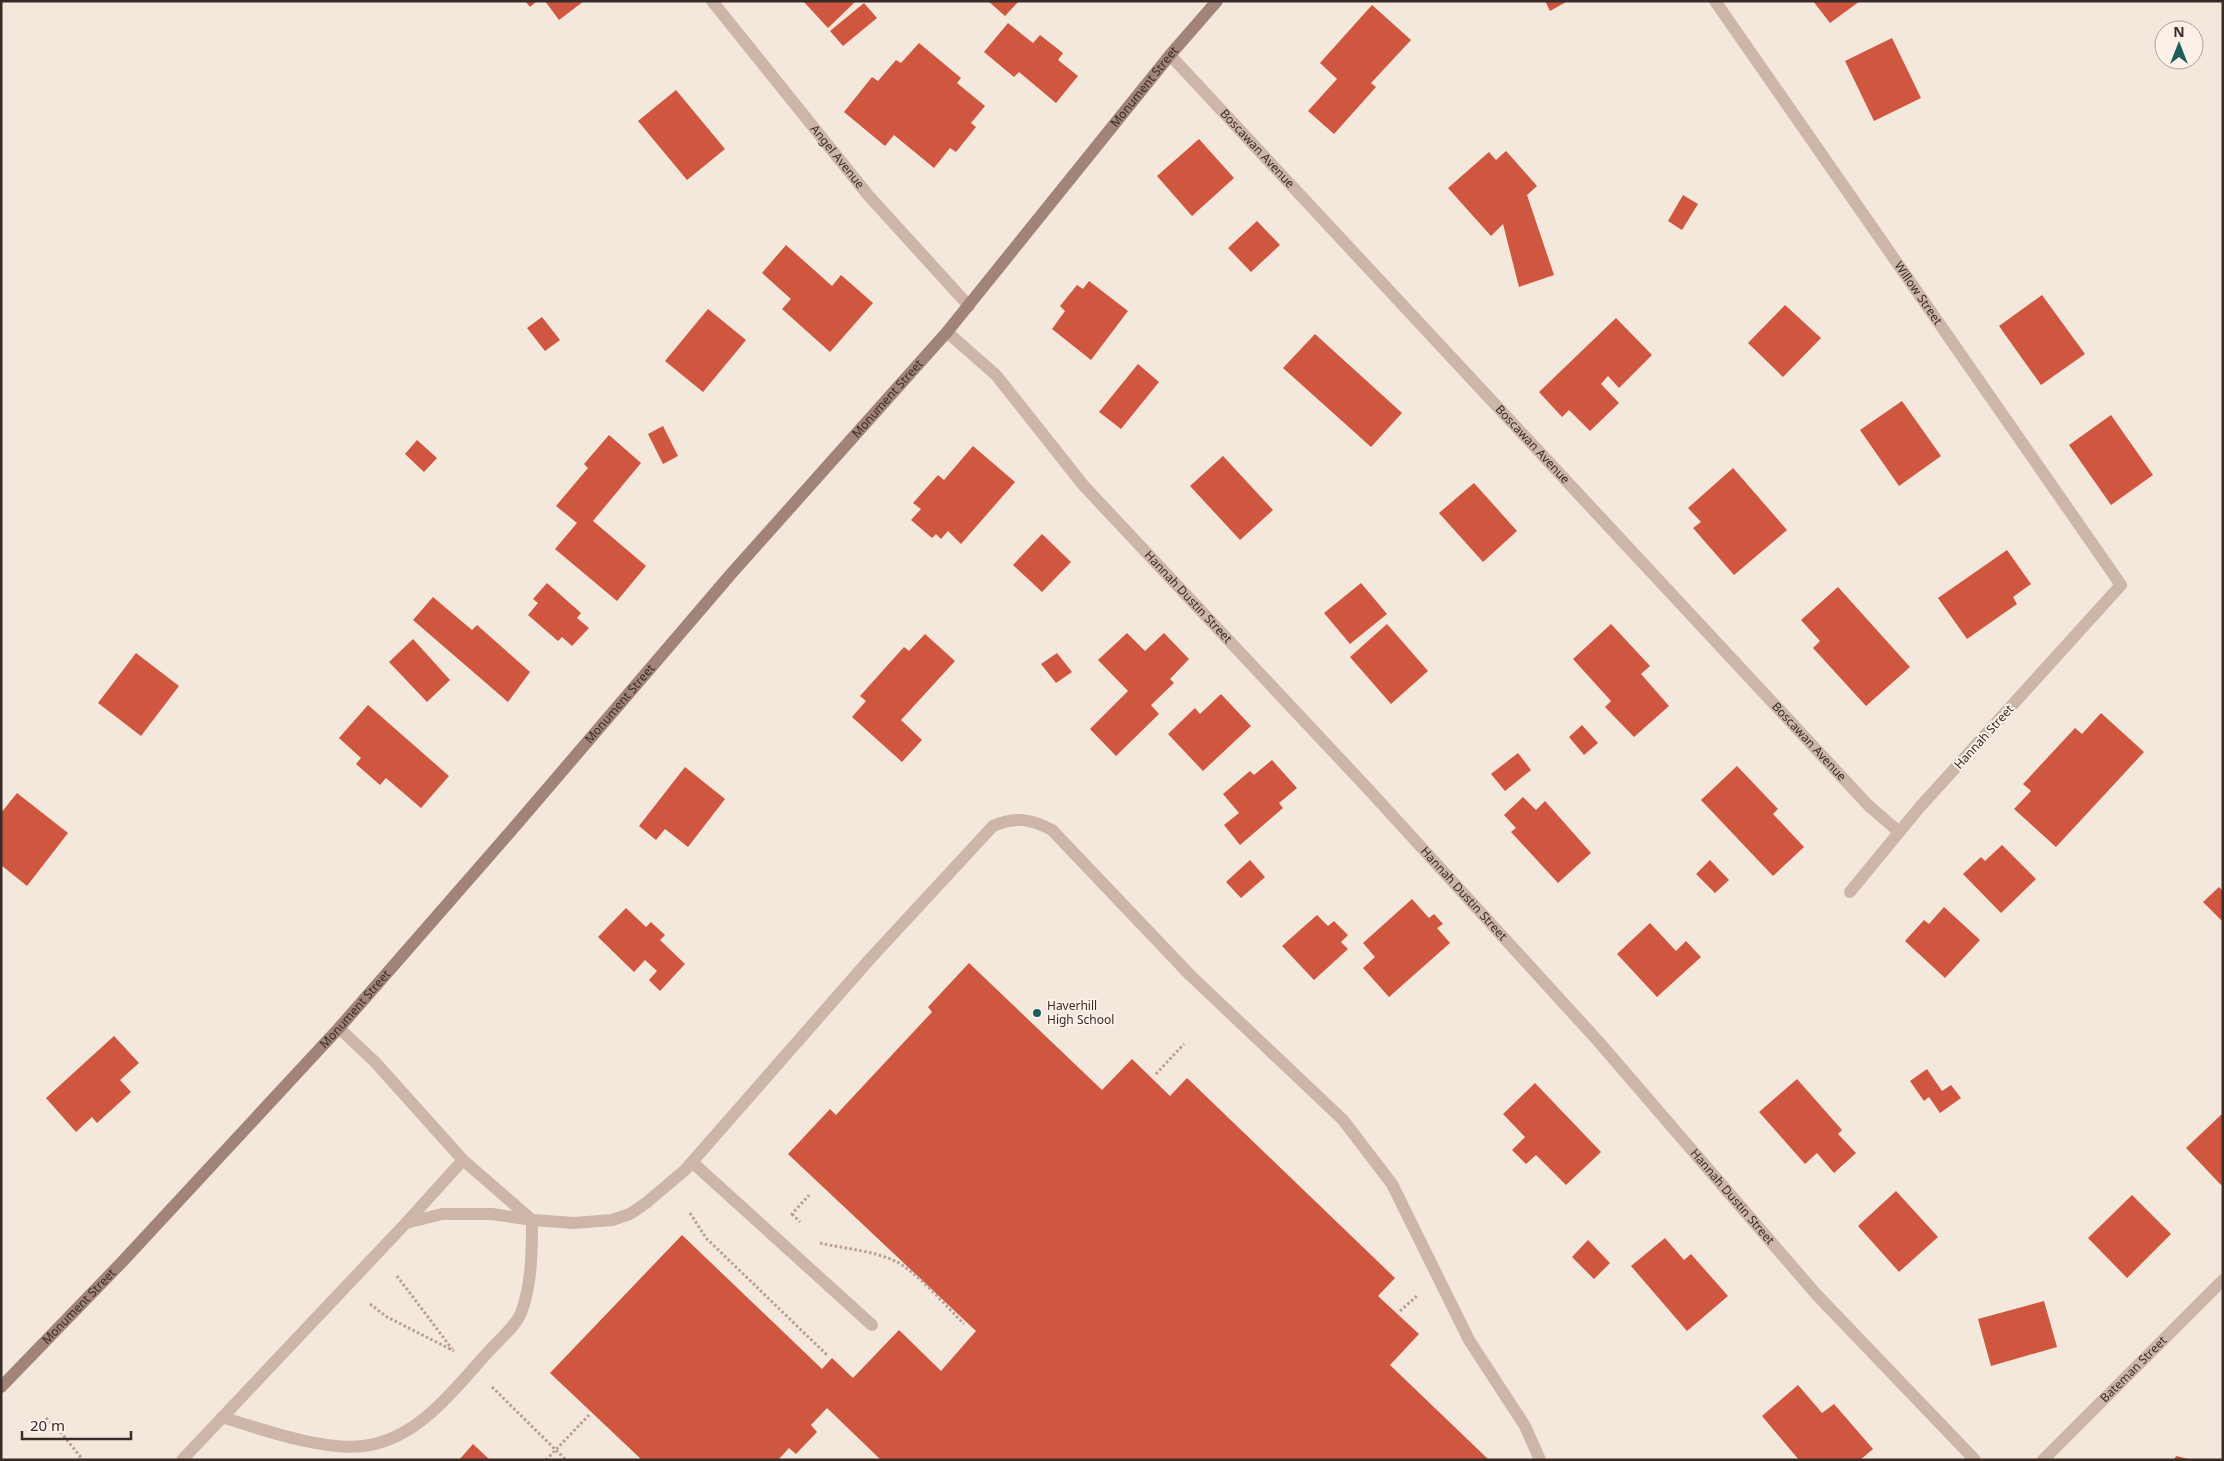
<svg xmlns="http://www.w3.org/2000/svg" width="2224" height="1461" font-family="'Noto Sans',sans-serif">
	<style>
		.building { fill: #cf563f }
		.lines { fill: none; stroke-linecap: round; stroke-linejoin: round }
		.path { stroke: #b99f91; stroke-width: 3; stroke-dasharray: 2.5 2.5; stroke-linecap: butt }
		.lane { stroke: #cdb5a7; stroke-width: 12 }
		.street { stroke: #cdb5a7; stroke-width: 12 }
		.secondary { stroke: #a18378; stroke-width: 12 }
		.poi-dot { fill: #1a5e5d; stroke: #fbf1e9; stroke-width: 2 }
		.labels { text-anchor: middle; stroke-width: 4; stroke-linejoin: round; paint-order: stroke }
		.street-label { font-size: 12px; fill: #392c28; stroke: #fbf1e9 }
		.poi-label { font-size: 12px; fill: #392c28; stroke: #fbf1e9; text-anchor: start }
	</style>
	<rect width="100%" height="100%" fill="#f4e7dc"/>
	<path class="building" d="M 525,1 L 537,1 L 530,7 Z
		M 545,1 L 584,1 L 559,20 Z
		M 803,1 L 856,1 L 828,28 Z
		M 988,1 L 1019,1 L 1005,16 Z
		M 1545,1 L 1568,1 L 1550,11 Z
		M 1813,1 L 1860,1 L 1830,23 Z
		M 864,3 L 877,18 L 843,46 L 830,31 Z
		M 1372,5 L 1411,40 L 1371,83 L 1376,87 L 1334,134 L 1308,111 L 1337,79 L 1320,63 Z
		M 1008,23 L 1033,43 L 1040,35 L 1063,53 L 1058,60 L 1078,76 L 1056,103 L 1019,72 L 1014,77 L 984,52 Z
		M 1892,38 L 1921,98 L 1874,121 L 1845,61 Z
		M 919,43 L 961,78 L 957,83 L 985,106 L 971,123 L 976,127 L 956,152 L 950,148 L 934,168 L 894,135 L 885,146 L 844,112 L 872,77 L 878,81 L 896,60 L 901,63 Z
		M 676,90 L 725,149 L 687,180 L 638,121 Z
		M 1199,139 L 1234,178 L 1192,216 L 1157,176 Z
		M 1506,151 L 1537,186 L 1527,195 L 1554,275 L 1519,287 L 1503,224 L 1491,236 L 1448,188 L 1489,152 L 1496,160 Z
		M 1683,195 L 1698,204 L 1682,230 L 1668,221 Z
		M 1257,221 L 1280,245 L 1251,272 L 1228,248 Z
		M 786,245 L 832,286 L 841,275 L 873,303 L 830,352 L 782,309 L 791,299 L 762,273 Z
		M 1089,281 L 1128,311 L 1091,360 L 1052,329 L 1065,311 L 1060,306 L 1077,285 L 1083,289 Z
		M 2042,295 L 2085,354 L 2041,385 L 1999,326 Z
		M 1785,305 L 1821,338 L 1783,377 L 1748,343 Z
		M 708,309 L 746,340 L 703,392 L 665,361 Z
		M 542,317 L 560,340 L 545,351 L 527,328 Z
		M 1616,318 L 1652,355 L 1619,388 L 1608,376 L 1601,384 L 1619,403 L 1590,431 L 1569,410 L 1562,417 L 1539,392 Z
		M 1315,334 L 1402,413 L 1371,447 L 1283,368 Z
		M 1138,364 L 1159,382 L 1121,429 L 1099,412 Z
		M 1902,401 L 1941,456 L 1899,486 L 1860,430 Z
		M 2111,415 L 2153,475 L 2111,505 L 2069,445 Z
		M 663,426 L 678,456 L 663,464 L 648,434 Z
		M 609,435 L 641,463 L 593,521 L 646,566 L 617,601 L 555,549 L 577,523 L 556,506 L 588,468 L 584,464 Z
		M 417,440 L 437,458 L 424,472 L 405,454 Z
		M 973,446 L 1015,482 L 961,544 L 948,531 L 941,539 L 936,534 L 932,538 L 911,520 L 921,509 L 913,503 L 938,475 L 944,480 Z
		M 1223,456 L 1273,510 L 1240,540 L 1190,486 Z
		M 1733,468 L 1787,530 L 1734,575 L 1693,528 L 1701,522 L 1688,508 Z
		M 1474,483 L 1517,531 L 1483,562 L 1439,513 Z
		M 1042,534 L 1071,562 L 1042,592 L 1013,565 Z
		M 2007,550 L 2031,584 L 2013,597 L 2017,604 L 1967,639 L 1938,598 Z
		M 547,583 L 581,613 L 577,618 L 589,628 L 572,646 L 562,637 L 558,641 L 528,615 L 538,603 L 533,599 Z
		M 1361,583 L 1387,614 L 1350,644 L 1324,613 Z
		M 1838,587 L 1910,667 L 1866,706 L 1813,648 L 1820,641 L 1801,620 Z
		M 433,597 L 472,630 L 477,625 L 530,672 L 508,702 L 413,620 Z
		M 1387,624 L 1428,671 L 1391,704 L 1350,657 Z
		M 1611,624 L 1650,666 L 1641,674 L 1669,706 L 1634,737 L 1605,707 L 1611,701 L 1573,659 Z
		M 1127,633 L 1145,651 L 1164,633 L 1189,659 L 1170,679 L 1174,683 L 1151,705 L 1159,714 L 1116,756 L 1090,729 L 1128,691 L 1098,660 Z
		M 925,634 L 955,661 L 901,720 L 922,740 L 902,762 L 852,717 L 866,701 L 860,696 L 904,647 L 909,651 Z
		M 413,639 L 450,680 L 427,702 L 389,662 Z
		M 136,653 L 179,686 L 141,736 L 98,703 Z
		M 1057,653 L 1072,672 L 1056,683 L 1041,664 Z
		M 1221,694 L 1251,726 L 1203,771 L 1168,734 L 1195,708 L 1200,714 Z
		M 368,705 L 449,776 L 421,808 L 386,778 L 380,785 L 356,764 L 361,758 L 339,738 Z
		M 2101,713 L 2144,752 L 2056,847 L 2014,809 L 2031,791 L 2023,784 L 2075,728 L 2082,734 Z
		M 1582,725 L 1598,743 L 1584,755 L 1569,737 Z
		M 1518,753 L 1531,770 L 1505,791 L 1491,774 Z
		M 1272,760 L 1297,788 L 1279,803 L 1283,808 L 1240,845 L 1224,825 L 1239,813 L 1223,794 L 1250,771 L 1254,775 Z
		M 1737,766 L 1778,809 L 1773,814 L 1804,847 L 1773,876 L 1701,800 Z
		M 685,767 L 725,799 L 688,847 L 665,829 L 656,840 L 639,826 Z
		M 17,793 L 68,833 L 27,886 L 1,865 L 1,813 Z
		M 1523,797 L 1536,810 L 1545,801 L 1591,853 L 1558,883 L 1511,832 L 1516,828 L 1504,815 Z
		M 2002,845 L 2036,879 L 2001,913 L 1963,874 L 1981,857 L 1985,861 Z
		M 1250,860 L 1265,877 L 1241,898 L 1226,882 Z
		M 1710,860 L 1729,880 L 1715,893 L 1696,874 Z
		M 2219,887 L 2223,891 L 2223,922 L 2203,902 Z
		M 1412,899 L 1429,918 L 1434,914 L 1443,924 L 1437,928 L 1450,943 L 1389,997 L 1363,968 L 1375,957 L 1363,943 Z
		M 1944,907 L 1980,940 L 1945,978 L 1905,941 L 1924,920 L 1929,924 Z
		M 626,908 L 646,927 L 651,922 L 665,935 L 660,940 L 685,964 L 660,991 L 649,980 L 657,971 L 645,960 L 634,972 L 598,937 Z
		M 1317,915 L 1328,926 L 1334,921 L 1348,935 L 1341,942 L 1348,949 L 1314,980 L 1282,946 Z
		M 1650,923 L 1676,951 L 1686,941 L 1701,957 L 1657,997 L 1617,954 Z
		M 969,963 L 1102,1090 L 1132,1059 L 1170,1096 L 1187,1078 L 1395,1278 L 1378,1296 L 1419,1334 L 1390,1365 L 1489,1460 L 881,1460 L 827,1408 L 811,1425 L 817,1432 L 796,1454 L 789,1448 L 778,1460 L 642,1460 L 550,1373 L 682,1235 L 822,1369 L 832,1358 L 853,1378 L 899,1330 L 941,1371 L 976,1331 L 788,1154 L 830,1109 L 836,1115 L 932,1012 L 928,1007 Z
		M 114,1036 L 139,1063 L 120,1080 L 131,1092 L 97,1123 L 92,1117 L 76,1132 L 46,1098 Z
		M 1927,1069 L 1942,1091 L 1951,1085 L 1961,1098 L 1940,1113 L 1929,1097 L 1924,1101 L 1910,1081 Z
		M 1797,1079 L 1842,1130 L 1838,1134 L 1856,1153 L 1834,1173 L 1817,1153 L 1805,1164 L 1759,1112 Z
		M 1535,1083 L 1601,1152 L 1566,1185 L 1536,1155 L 1526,1164 L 1512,1150 L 1525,1137 L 1503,1114 Z
		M 2223,1113 L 2223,1184 L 2221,1185 L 2186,1148 Z
		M 1896,1191 L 1938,1237 L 1899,1272 L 1858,1226 Z
		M 2132,1195 L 2171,1234 L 2127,1278 L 2088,1238 Z
		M 1665,1238 L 1684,1260 L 1691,1254 L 1728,1296 L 1687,1331 L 1631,1266 Z
		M 1588,1240 L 1610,1263 L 1594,1279 L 1572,1257 Z
		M 2044,1301 L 2057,1347 L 1991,1366 L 1978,1319 Z
		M 1798,1385 L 1822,1413 L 1834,1404 L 1873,1449 L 1860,1460 L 1799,1460 L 1762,1416 Z
		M 473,1444 L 490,1460 L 459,1460 Z
		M 2176,1456 L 2188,1459 L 2188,1460 L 2174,1460 Z"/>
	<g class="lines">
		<path class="path" d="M 1156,1074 L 1184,1044
			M 690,1213 L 706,1238 L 827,1355
			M 792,1214 L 800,1222
			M 791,1215 L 809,1195
			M 820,1243 C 845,1249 871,1250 895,1261 C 916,1271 946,1306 964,1324
			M 397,1276 L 452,1349
			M 370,1304 L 387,1317 L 454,1351
			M 1400,1311 L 1418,1295
			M 492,1387 L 566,1460
			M 46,1418 L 58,1429 L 83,1460
			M 546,1460 L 589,1415"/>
		<path class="lane" d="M 339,1028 L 375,1062 L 463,1160 L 532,1220 L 574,1223 L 612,1220 L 630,1214 L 646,1203 L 685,1170 L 869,960 L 993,826 C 1015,816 1031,819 1052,830 L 1190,975 L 1343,1120
			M 692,1162 L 872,1325
			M 222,1417 C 263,1430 328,1453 370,1445 C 421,1436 457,1386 489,1351 C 499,1340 515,1327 521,1313 C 532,1284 532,1250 532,1220 L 492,1214 L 442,1214 L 406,1223
			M 182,1460 L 406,1223 L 463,1160"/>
		<g class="street">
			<path id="s1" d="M 712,1 L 868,195 L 969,306"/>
			<path id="s2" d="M 1715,1 L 2121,585 L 1919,808 L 1850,892"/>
			<path id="s3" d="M 1170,55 L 1868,805 L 1899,832"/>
			<path id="s4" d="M 947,332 L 996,375 L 1084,486 L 1370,791 L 1598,1041 L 1816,1294 L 1975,1460"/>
			<path d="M 1343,1120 L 1392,1184 L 1469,1340 L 1525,1426 L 1540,1460"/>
			<path id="s5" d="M 2043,1460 L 2223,1280"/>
		</g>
		<path class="secondary" id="s6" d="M 1,1387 L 122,1262 L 339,1028 L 511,831 L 731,574 L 947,332 L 1170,55 L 1217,1"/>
	</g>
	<circle class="poi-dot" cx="1037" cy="1013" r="5"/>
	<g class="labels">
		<g class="street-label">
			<text dy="4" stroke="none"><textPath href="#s6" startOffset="1732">Monument Street</textPath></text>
			<text dy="4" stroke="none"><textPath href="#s3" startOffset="128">Boscawan Avenue</textPath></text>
			<text dy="4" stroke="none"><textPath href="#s1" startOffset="200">Angel Avenue</textPath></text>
			<text dy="4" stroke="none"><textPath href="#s2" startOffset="356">Willow Street</textPath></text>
			<text dy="4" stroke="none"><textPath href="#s6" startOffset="1328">Monument Street</textPath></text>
			<text dy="4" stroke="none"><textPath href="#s3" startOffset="532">Boscawan Avenue</textPath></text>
			<text dy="4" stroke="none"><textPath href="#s4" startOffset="359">Hannah Dustin Street</textPath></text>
			<text dy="4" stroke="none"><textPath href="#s6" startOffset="922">Monument Street</textPath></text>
			<text transform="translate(1984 737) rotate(-48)" y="4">Hannah Street</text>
			<text dy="4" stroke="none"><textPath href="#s3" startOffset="938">Boscawan Avenue</textPath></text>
			<text dy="4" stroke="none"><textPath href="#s4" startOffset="764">Hannah Dustin Street</textPath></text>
			<text dy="4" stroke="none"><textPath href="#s6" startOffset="518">Monument Street</textPath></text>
			<text dy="4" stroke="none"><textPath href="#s4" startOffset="1169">Hannah Dustin Street</textPath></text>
			<text dy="4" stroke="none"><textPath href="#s6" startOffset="112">Monument Street</textPath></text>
			<text dy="4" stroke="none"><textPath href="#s5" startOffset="128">Bateman Street</textPath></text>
		</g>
		<g class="poi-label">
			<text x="1047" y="1010">Haverhill<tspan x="1047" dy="14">High School</tspan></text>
		</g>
	</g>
	<rect width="2224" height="1461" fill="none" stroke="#392c28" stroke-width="5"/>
	<g transform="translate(2179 45)"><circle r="24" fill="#fbf1e9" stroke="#ada29c"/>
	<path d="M0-4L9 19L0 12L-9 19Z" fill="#1a5e5d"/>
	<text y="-8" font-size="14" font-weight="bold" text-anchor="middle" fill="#392c28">N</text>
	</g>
	<path d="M22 1431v8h109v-8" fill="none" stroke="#392c28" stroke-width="2.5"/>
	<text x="30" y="1431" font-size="15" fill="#392c28" stroke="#fbf1e9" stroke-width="4" paint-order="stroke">20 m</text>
</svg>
